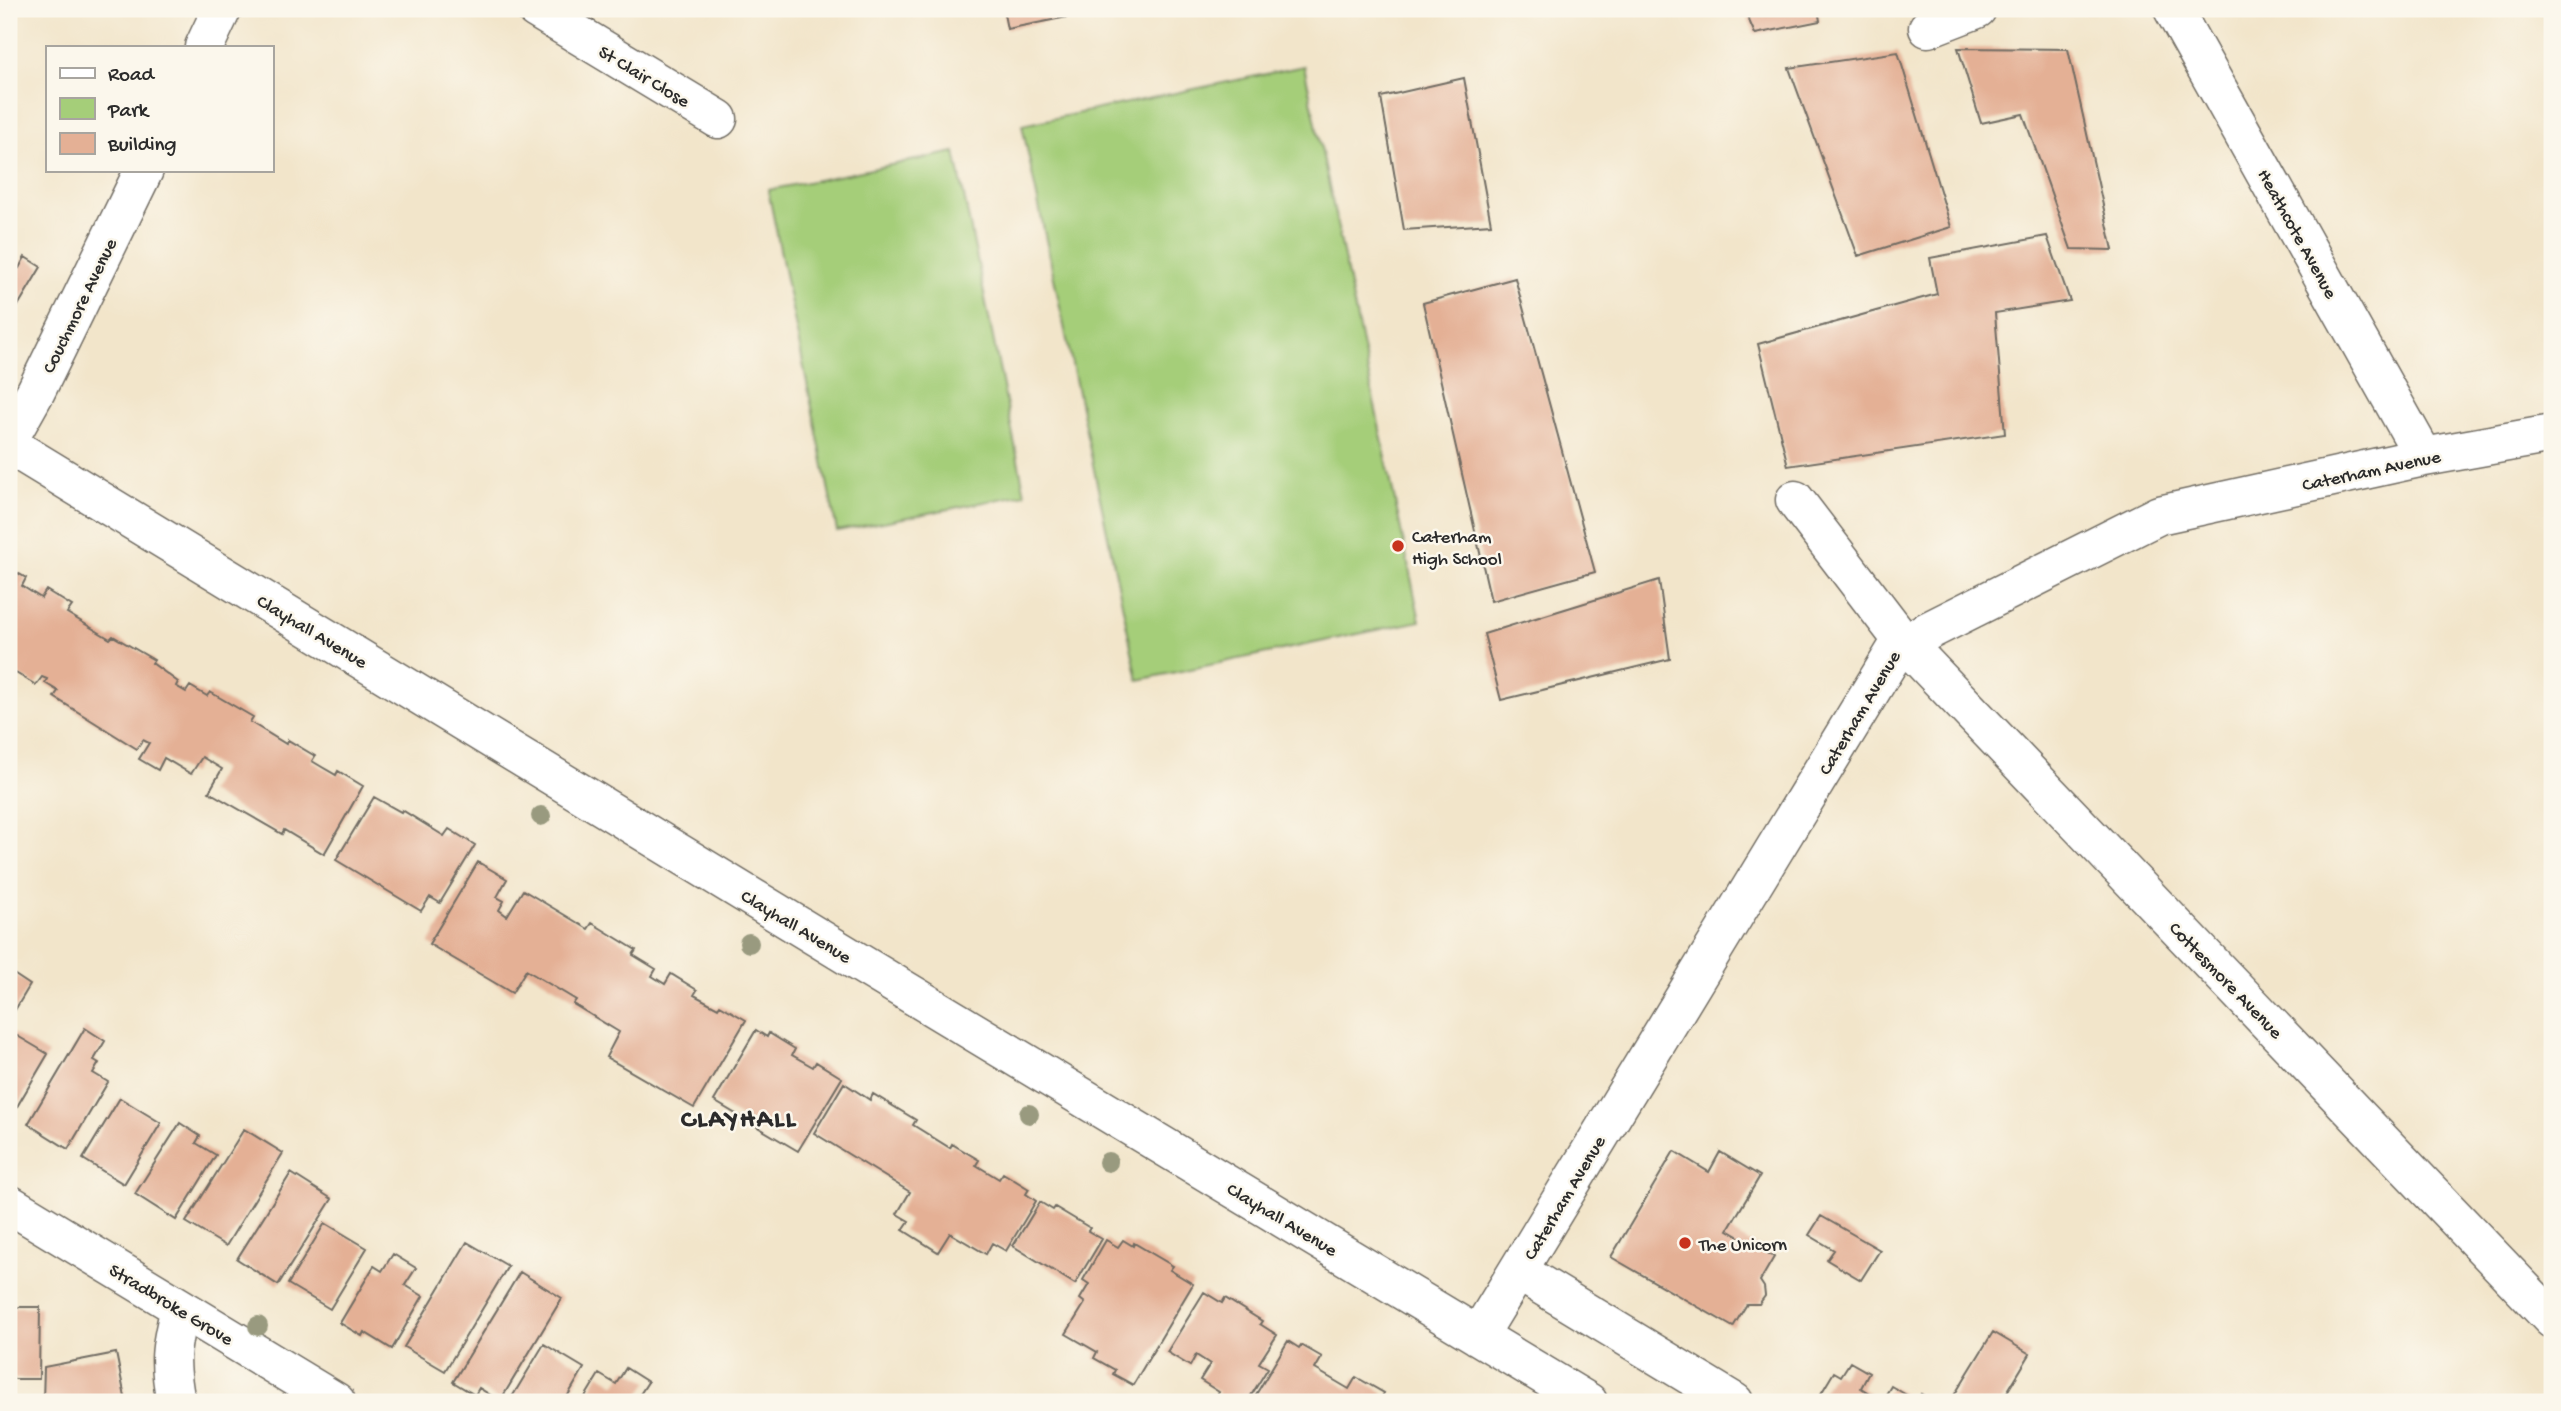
<svg xmlns="http://www.w3.org/2000/svg" width="2561" height="1411" font-family="'Gochi Hand',sans-serif">
	<style>
		.green { fill: #a5ce79; stroke: #687c52; stroke-width: 2 }
		.building { fill: #e4b095 }
		.lines { fill: none; stroke-linecap: round; stroke-linejoin: round }
		.minor-casing { stroke: #716c63; stroke-width: 41 }
		.minor { stroke: #fff; stroke-width: 38 }
		.tree { fill: #999a7f }
		.poi-dot { fill: #c8321e; stroke: #fbf7ec; stroke-width: 2.5 }
		.labels { text-anchor: middle; stroke-width: 5; stroke-linejoin: round; paint-order: stroke }
		.street-label { font-size: 19px; fill: #2b2b2b; stroke: #fbf7ec }
		.poi-label { font-size: 19px; fill: #2b2b2b; stroke: #fbf7ec; text-anchor: start }
		.district-label { font-size: 26px; font-weight: bold; letter-spacing: 2px; fill: #2b2b2b; stroke: #fbf7ec }
	</style>
	<rect width="100%" height="100%" fill="#fbf7ec"/>
	<filter id="ink" filterUnits="userSpaceOnUse"><feTurbulence type="fractalNoise" baseFrequency=".0143" numOctaves="2"/><feDisplacementMap in="SourceGraphic" scale="14" xChannelSelector="R" yChannelSelector="G"/><feConvolveMatrix kernelMatrix="1 2 1 2 8 2 1 2 1" color-interpolation-filters="sRGB"/></filter>
	<filter id="wash" filterUnits="userSpaceOnUse"><feTurbulence type="fractalNoise" baseFrequency=".00686" numOctaves="4" result="noise"/><feDisplacementMap in="SourceGraphic" scale="28" xChannelSelector="R" yChannelSelector="G"/><feGaussianBlur stdDeviation="1.57" result="paint"/><feColorMatrix in="noise" values="0 0 0 0 0 0 0 0 0 0 0 0 0 0 0 0 0 1.4 0 .05"/><feComposite in="paint" operator="in"/></filter>
	<g filter="url(#wash)">
		<rect width="100%" height="100%" fill="#f2e5ca"/>
		<path class="green" d="M 1304,66 L 1420,621 L 1138,680 L 1022,125 Z
			M 955,152 L 1025,494 L 837,531 L 768,190 Z"/>
		<g id="blocks">
			<path class="building" d="M 1003,9 L 1103,9 L 1103,10 L 1007,29 Z
				M 1744,9 L 1818,9 L 1820,21 L 1755,34 Z
				M 1958,48 L 2068,49 L 2113,250 L 2071,249 L 2023,114 L 1981,123 Z
				M 1898,52 L 1951,227 L 1858,256 L 1789,68 Z
				M 1464,78 L 1491,224 L 1404,230 L 1381,97 Z
				M 2047,236 L 2070,301 L 1995,313 L 2005,434 L 1788,466 L 1758,344 L 1937,294 L 1930,258 Z
				M 25,257 L 41,267 L 16,309 L 9,304 L 9,262 L 19,268 Z
				M 1515,278 L 1595,572 L 1491,601 L 1423,303 Z
				M 9,568 L 26,578 L 22,586 L 41,598 L 46,590 L 72,606 L 67,613 L 110,639 L 113,636 L 154,660 L 152,663 L 178,682 L 176,686 L 186,692 L 190,686 L 207,696 L 210,692 L 253,717 L 250,722 L 286,744 L 288,740 L 315,756 L 312,761 L 322,767 L 336,775 L 338,771 L 363,786 L 324,854 L 284,830 L 282,834 L 209,792 L 222,769 L 202,757 L 191,774 L 164,758 L 158,770 L 139,759 L 149,743 L 143,740 L 137,749 L 54,697 L 58,691 L 45,683 L 47,679 L 42,677 L 36,685 L 9,669 Z
				M 1659,580 L 1670,659 L 1501,700 L 1484,634 Z
				M 374,797 L 401,812 L 402,810 L 444,836 L 449,829 L 475,845 L 440,903 L 430,897 L 421,911 L 336,860 Z
				M 478,862 L 507,879 L 497,897 L 504,901 L 499,910 L 507,916 L 523,890 L 588,929 L 592,923 L 636,950 L 633,955 L 656,969 L 652,976 L 665,984 L 671,974 L 697,990 L 694,995 L 718,1008 L 720,1005 L 746,1020 L 694,1108 L 606,1057 L 619,1032 L 573,1004 L 576,1000 L 526,970 L 512,993 L 429,944 Z
				M 9,971 L 30,985 L 9,1020 Z
				M 85,1028 L 105,1041 L 94,1060 L 99,1063 L 93,1073 L 108,1082 L 68,1149 L 28,1124 Z
				M 756,1030 L 767,1037 L 769,1033 L 795,1049 L 792,1055 L 813,1067 L 816,1062 L 842,1078 L 798,1151 L 714,1101 Z
				M 9,1031 L 48,1054 L 12,1115 L 9,1113 Z
				M 844,1083 L 870,1100 L 873,1094 L 916,1120 L 913,1125 L 950,1148 L 952,1144 L 979,1160 L 976,1165 L 999,1179 L 1003,1173 L 1029,1189 L 1026,1194 L 1036,1201 L 1006,1251 L 992,1243 L 986,1254 L 950,1233 L 938,1252 L 903,1230 L 909,1221 L 897,1214 L 910,1192 L 814,1133 Z
				M 120,1098 L 161,1123 L 124,1184 L 83,1159 Z
				M 180,1123 L 200,1136 L 196,1143 L 216,1155 L 176,1220 L 135,1194 Z
				M 244,1129 L 283,1153 L 226,1246 L 186,1222 Z
				M 1674,1151 L 1709,1172 L 1720,1152 L 1760,1176 L 1728,1230 L 1774,1257 L 1760,1281 L 1764,1287 L 1765,1296 L 1759,1304 L 1747,1304 L 1733,1327 L 1611,1257 Z
				M 291,1173 L 332,1199 L 278,1285 L 237,1259 Z
				M 1040,1202 L 1053,1210 L 1055,1207 L 1090,1228 L 1088,1231 L 1102,1239 L 1075,1284 L 1013,1246 Z
				M 1821,1216 L 1880,1250 L 1861,1280 L 1827,1260 L 1834,1250 L 1809,1235 Z
				M 325,1223 L 367,1248 L 330,1309 L 288,1284 Z
				M 1106,1240 L 1118,1247 L 1123,1240 L 1133,1246 L 1134,1243 L 1173,1266 L 1170,1270 L 1193,1284 L 1133,1385 L 1113,1374 L 1115,1370 L 1094,1358 L 1097,1352 L 1066,1334 L 1085,1303 L 1080,1299 L 1089,1284 L 1083,1280 Z
				M 467,1242 L 508,1266 L 445,1371 L 404,1347 Z
				M 393,1254 L 416,1268 L 405,1285 L 423,1296 L 392,1349 L 364,1332 L 362,1336 L 340,1323 L 374,1266 L 382,1271 Z
				M 520,1272 L 562,1298 L 500,1401 L 479,1388 L 475,1395 L 453,1382 Z
				M 1204,1292 L 1222,1303 L 1225,1298 L 1262,1321 L 1260,1324 L 1277,1335 L 1259,1363 L 1268,1368 L 1247,1402 L 1228,1402 L 1217,1396 L 1219,1392 L 1200,1380 L 1210,1364 L 1196,1355 L 1190,1366 L 1167,1352 Z
				M 9,1307 L 40,1307 L 39,1379 L 9,1379 Z
				M 1993,1332 L 2030,1354 L 2001,1402 L 1950,1402 Z
				M 1288,1341 L 1299,1348 L 1301,1345 L 1322,1357 L 1315,1369 L 1349,1389 L 1356,1377 L 1384,1393 L 1379,1402 L 1266,1402 L 1255,1396 Z
				M 544,1344 L 584,1368 L 564,1402 L 509,1402 Z
				M 116,1353 L 126,1402 L 43,1402 L 44,1367 Z
				M 1850,1362 L 1869,1373 L 1861,1388 L 1882,1401 L 1891,1386 L 1917,1401 L 1921,1394 L 1934,1402 L 1816,1402 L 1834,1372 L 1841,1376 Z
				M 626,1368 L 648,1382 L 635,1402 L 582,1402 L 599,1374 L 616,1384 Z"/>
		</g>
	</g>
	<g filter="url(#ink)">
		<use href="#blocks" fill-opacity="0" stroke="#716c63" stroke-width="2"/>
		<g class="lines">
			<defs>
				<path id="minor" d="M 536,9 L 718,119
					M 2173,9 L 2424,457
					M 1928,28 L 1977,9
					M 204,47 L 222,9
					M 9,439 L 36,391 L 144,170
					M 9,445 L 853,959 L 1588,1402
					M 1795,500 L 1902,640 L 2552,1319
					M 9,1204 L 336,1402
					M 1518,1271 L 1734,1402
					M 1478,1336 L 1902,640 L 1916,637 L 2159,515 L 2424,457 L 2552,434
					M 176,1402 C 168,1361 170,1348 180,1308"/>
			</defs>
			<use href="#minor" class="minor-casing"/>
			<use href="#minor" class="minor"/>
		</g>
		<g class="tree">
			<circle cx="541" cy="816" r="10"/>
			<circle cx="749" cy="943" r="10"/>
			<circle cx="1029" cy="1114" r="10"/>
			<circle cx="1108" cy="1162" r="10"/>
			<circle cx="258" cy="1326" r="10"/>
		</g>
	</g>
	<g class="poi-dot">
		<circle cx="1398" cy="546" r="7"/>
		<circle cx="1685" cy="1243" r="7"/>
	</g>
	<g class="labels">
		<g class="street-label">
			<text transform="translate(645 75) rotate(31)" y="7">St Clair Close</text>
			<text transform="translate(2299 233) rotate(61)" y="7">Heathcote Avenue</text>
			<text transform="translate(78 305) rotate(-64)" y="7">Couchmore Avenue</text>
			<text transform="translate(2371 469) rotate(-12)" y="7">Caterham Avenue</text>
			<text transform="translate(313 630) rotate(31)" y="7">Clayhall Avenue</text>
			<text transform="translate(1858 712) rotate(-59)" y="7">Caterham Avenue</text>
			<text transform="translate(797 925) rotate(31)" y="7">Clayhall Avenue</text>
			<text transform="translate(2227 979) rotate(46)" y="7">Cottesmore Avenue</text>
			<text transform="translate(1563 1197) rotate(-59)" y="7">Caterham Avenue</text>
			<text transform="translate(1283 1218) rotate(31)" y="7">Clayhall Avenue</text>
			<text transform="translate(172 1303) rotate(31)" y="7">Stradbroke Grove</text>
		</g>
		<g class="poi-label">
			<text x="1412" y="542">Caterham<tspan x="1412" dy="22">High School</tspan></text>
			<text x="1699" y="1250">The Unicorn</text>
		</g>
		<g class="district-label">
			<text x="739" y="1126">CLAYHALL</text>
		</g>
	</g>
	<rect width="2561" height="1411" fill="none" stroke="#fbf7ec" stroke-width="35"/>
	<rect x="46" y="46" width="228" height="126" fill="#fbf7ec" stroke="#a8a59f" stroke-width="2"/>
	<rect x="60" y="68" width="35" height="10" fill="#ffffff" stroke="#a8a59f" stroke-width="2"/>
	<text x="108" y="80" font-size="21" fill="#2b2b2b">Road</text>
	<rect x="60" y="98" width="35" height="21" fill="#a5ce79" stroke="#a8a59f" stroke-width="2"/>
	<text x="108" y="116" font-size="21" fill="#2b2b2b">Park</text>
	<rect x="60" y="133" width="35" height="21" fill="#e4b095" stroke="#a8a59f" stroke-width="2"/>
	<text x="108" y="150" font-size="21" fill="#2b2b2b">Building</text>
</svg>
